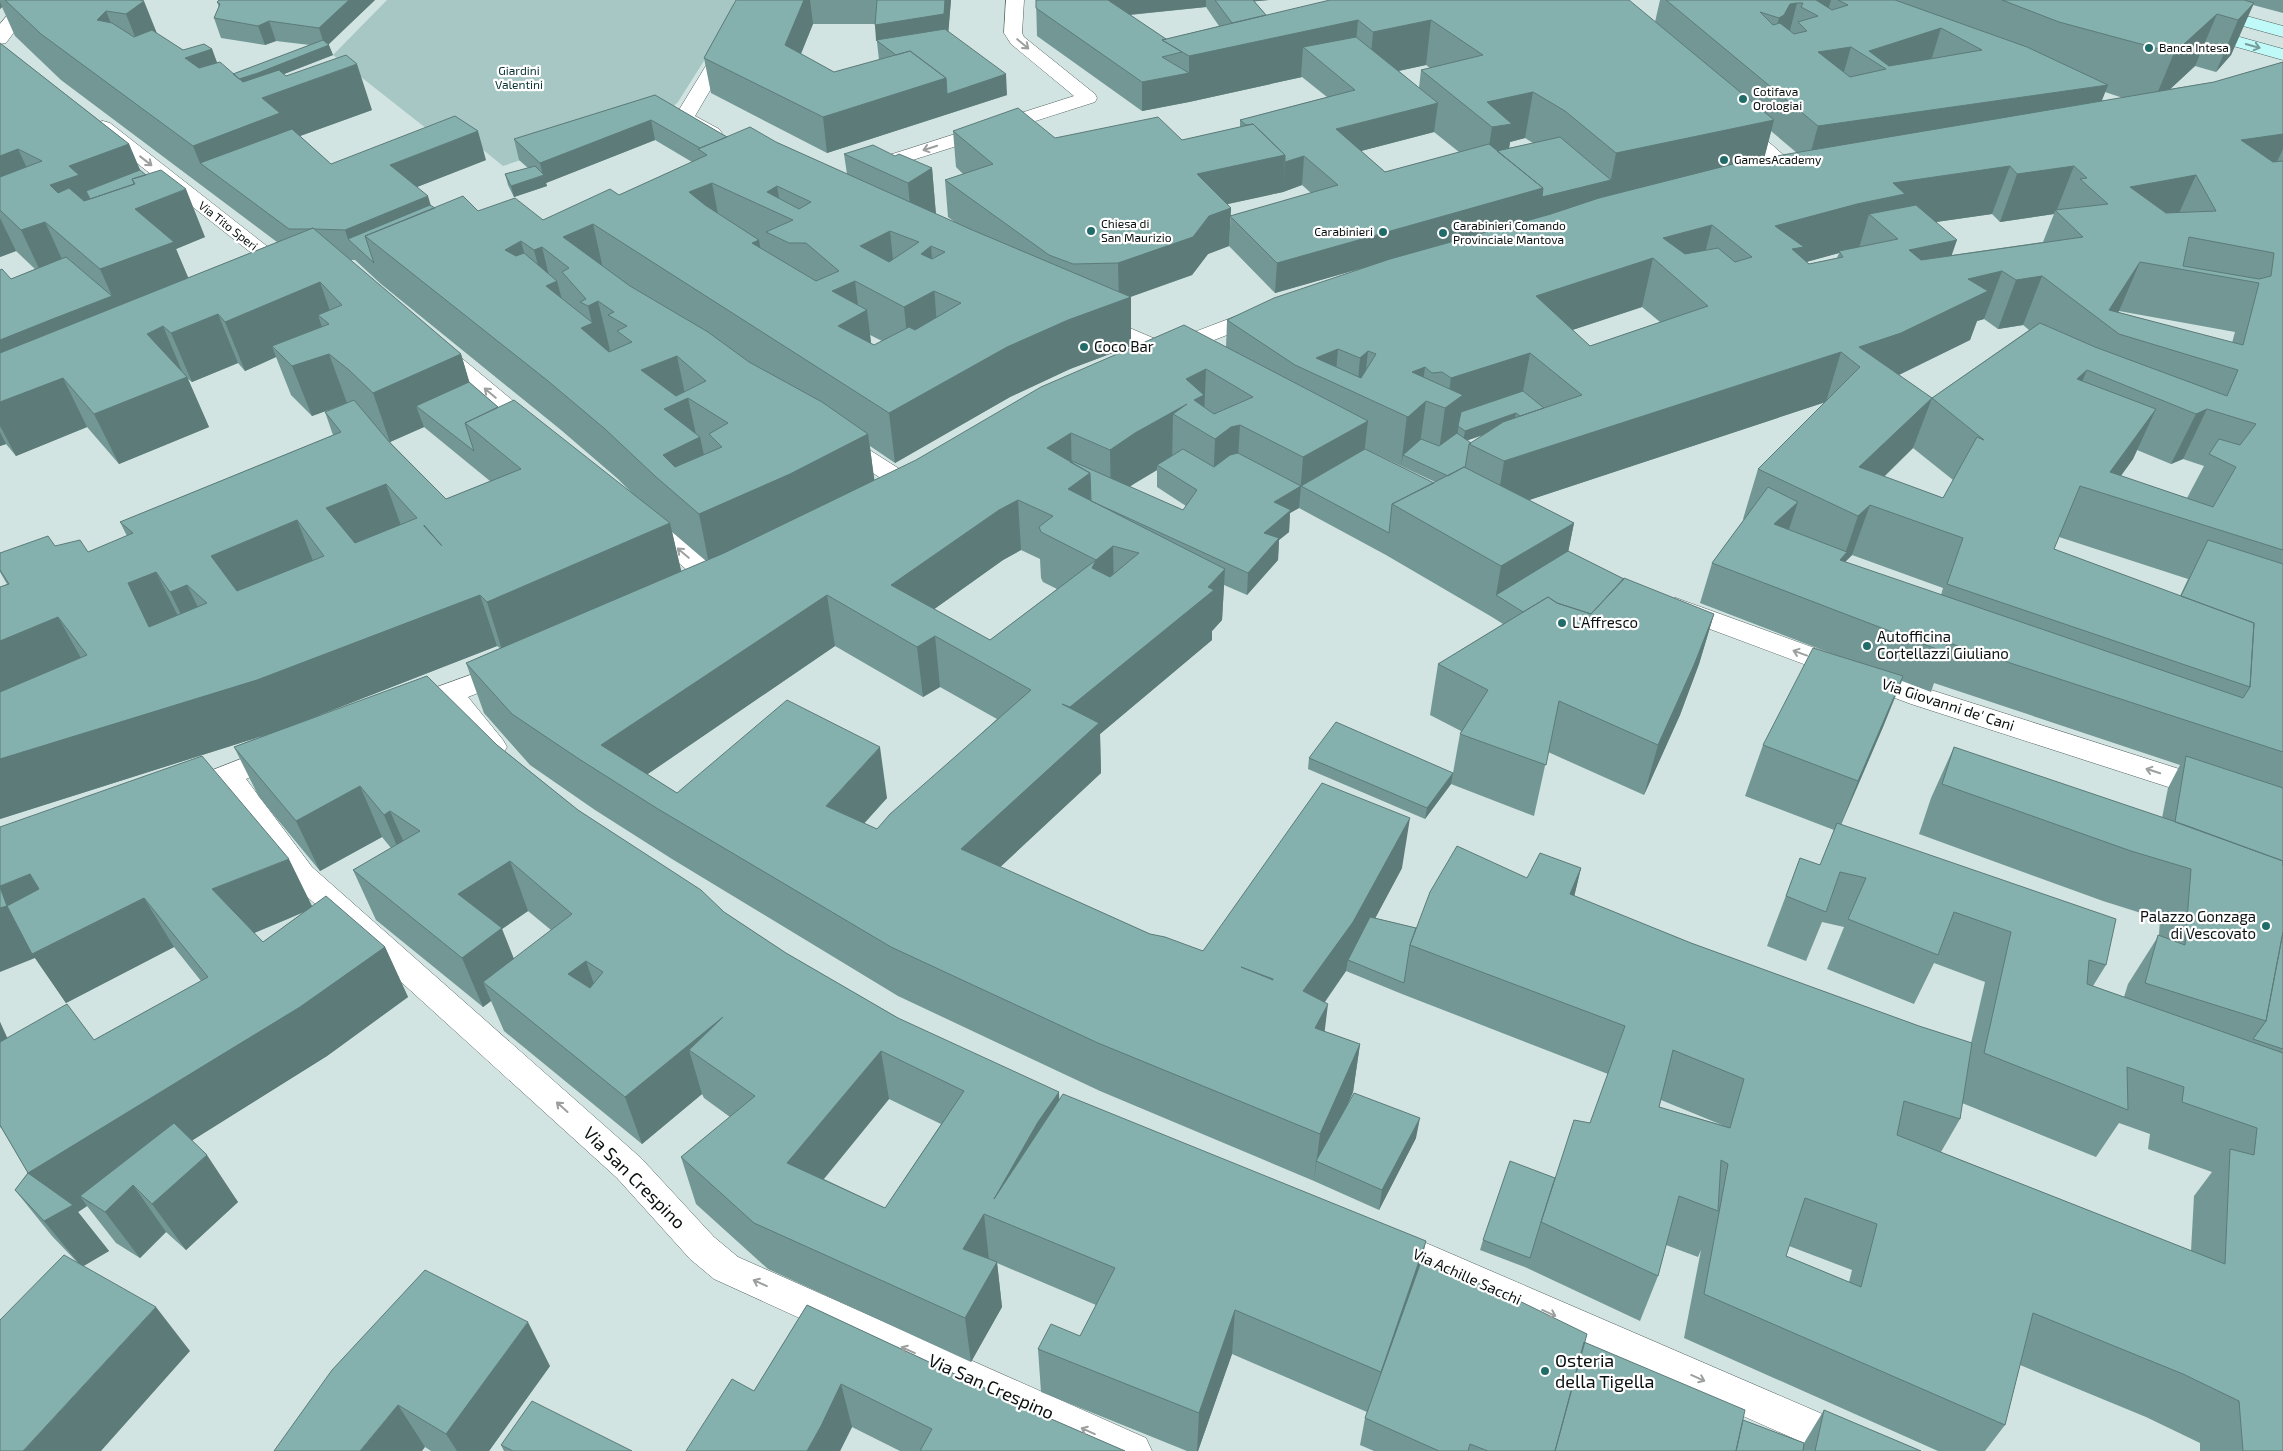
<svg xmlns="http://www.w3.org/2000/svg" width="2283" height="1451" font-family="'Exo 2',sans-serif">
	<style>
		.green { fill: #a7c7c4 }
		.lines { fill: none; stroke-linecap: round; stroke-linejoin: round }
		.street-casing { stroke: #516260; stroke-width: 1 }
		.secondary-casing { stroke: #516260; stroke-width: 1 }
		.street { fill: #fff; fill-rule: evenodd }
		.secondary { fill: #bffaf8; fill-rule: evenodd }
		.wall { fill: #729795; fill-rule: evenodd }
		.shaded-wall { fill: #5c7b79 }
		.building { fill: #84b0ad; stroke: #5c7b79; fill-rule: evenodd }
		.oneway { stroke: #9d9f9f }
		.oneway2 { stroke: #769c9b }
		.poi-dot { fill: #216c69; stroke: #fff; stroke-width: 2 }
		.labels { text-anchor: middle; stroke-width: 4.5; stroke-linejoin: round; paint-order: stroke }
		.far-poi-label { font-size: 12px; fill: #09100f; stroke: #fff; text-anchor: start }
		.far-park-label { font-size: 12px; fill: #083432; stroke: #fff }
		.far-street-label { font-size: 12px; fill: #09100f; stroke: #fff }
		.poi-label { font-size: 15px; fill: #09100f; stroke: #fff; text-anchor: start }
		.street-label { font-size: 15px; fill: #09100f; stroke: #fff }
		.near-street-label { font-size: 18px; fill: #09100f; stroke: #fff }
		.near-poi-label { font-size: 18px; fill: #09100f; stroke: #fff; text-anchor: start }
	</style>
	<rect width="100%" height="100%" fill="#d1e4e2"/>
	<path class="green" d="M 387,0 L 735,0 L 719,37 L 678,102 L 670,110 L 503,166 L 471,140 L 441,140 L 333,55 Z"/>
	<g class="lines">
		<defs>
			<path id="street" d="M 20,0 L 38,0 L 6,43 L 0,44 L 0,24 Z
				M 739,0 L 757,0 L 739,41 L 695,116 L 719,129 L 722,133 L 719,137 L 712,139 L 705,137 L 677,122 L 674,118 L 721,41 Z
				M 1006,0 L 1024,0 L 1022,33 L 1024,37 L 1095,94 L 1097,98 L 1095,102 L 875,172 L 868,174 L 861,172 L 858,168 L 861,164 L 1074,96 L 1011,44 L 1004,33 Z
				M 1738,119 L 1745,121 L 1806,175 L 1809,179 L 1806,183 L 1799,185 L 1792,183 L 1731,129 L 1728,125 L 1731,121 Z
				M 103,121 L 110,123 L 296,269 L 300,273 L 296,277 L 289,279 L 282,277 L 96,131 L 93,127 L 96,123 Z
				M 1263,306 L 1271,308 L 1274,313 L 1271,318 L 1183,352 L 1191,359 L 1188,364 L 1180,366 L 1090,328 L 1087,323 L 1090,318 L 1098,316 L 1106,318 L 1165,343 Z
				M 439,344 L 447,346 L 541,424 L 545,429 L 541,434 L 533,436 L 525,434 L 431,356 L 428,351 L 431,346 Z
				M 841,435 L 849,437 L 917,480 L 920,485 L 917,490 L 908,493 L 899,490 L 833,447 L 829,442 L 833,437 Z
				M 647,515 L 656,517 L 729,578 L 733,584 L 729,590 L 720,593 L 711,590 L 638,529 L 635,523 L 638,517 Z
				M 1676,598 L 1931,690 L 2283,802 L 2283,824 L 1911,704 L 1667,613 L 1663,607 L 1667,601 Z
				M 509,661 L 518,663 L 522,670 L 518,677 L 468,697 L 503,740 L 507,747 L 503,754 L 493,757 L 483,754 L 444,706 L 411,717 L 401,714 L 397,707 L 401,700 Z
				M 279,744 L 289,747 L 293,754 L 289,761 L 246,779 L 312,867 L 641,1158 L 714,1237 L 738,1257 L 1146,1438 L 1152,1451 L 1091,1451 L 714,1279 L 690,1259 L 617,1178 L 292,883 L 222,788 L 187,802 L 177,798 L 173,791 L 177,784 Z
				M 1389,1227 L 1878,1438 L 1884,1451 L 1822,1451 L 1377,1254 L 1372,1243 L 1377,1232 Z"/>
			<path id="secondary" d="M 2160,0 L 2188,0 L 2283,26 L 2283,37 L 2163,4 Z
				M 2200,26 L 2283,49 L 2283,60 L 2194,35 L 2191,31 L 2194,27 Z"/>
		</defs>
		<use href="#street" class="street-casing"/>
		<use href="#secondary" class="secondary-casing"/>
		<use href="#street" class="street"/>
		<use href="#secondary" class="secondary"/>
	</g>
	<path class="wall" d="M 0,0 L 140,0 L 157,34 L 183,50 L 212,49 L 217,63 L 233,74 L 310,45 L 276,41 L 265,45 L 221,38 L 214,18 L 219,7 L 217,2 L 375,0 L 328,44 L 333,55 L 284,74 L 286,76 L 372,110 L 300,136 L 331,164 L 486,160 L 417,187 L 430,205 L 435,208 L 478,211 L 543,220 L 619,195 L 692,162 L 655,140 L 546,183 L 547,186 L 514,197 L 508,185 L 505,174 L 528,168 L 519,160 L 514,139 L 655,95 L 727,137 L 776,142 L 847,174 L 844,154 L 895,156 L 932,168 L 936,214 L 956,223 L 948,217 L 945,180 L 963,174 L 956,167 L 953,131 L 1055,138 L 1182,140 L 1240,127 L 1240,120 L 1327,97 L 1302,77 L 1189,102 L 1142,111 L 1037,36 L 1036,0 L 1269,0 L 1254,1 L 1266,15 L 1655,22 L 1660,0 L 2283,0 L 2283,13 L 2253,5 L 2231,55 L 2216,72 L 2195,66 L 2170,89 L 2214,82 L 2283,62 L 2283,1451 L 2200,1451 L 2200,1443 L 2146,1417 L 2020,1365 L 2005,1425 L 1985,1451 L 1938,1451 L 1684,1338 L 1701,1250 L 1698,1257 L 1666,1245 L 1658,1276 L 1640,1321 L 1527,1268 L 1480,1250 L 1483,1240 L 1555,1178 L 1590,1123 L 1608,1074 L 1402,994 L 1346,971 L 1325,1002 L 1324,1031 L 1360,1044 L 1353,1092 L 1348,1103 L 1416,1138 L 1379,1210 L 1314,1181 L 1100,1091 L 898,996 L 672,859 L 595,810 L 530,765 L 484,713 L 466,663 L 500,648 L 497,646 L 320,715 L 497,745 L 578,810 L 724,912 L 786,953 L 898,1018 L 1059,1099 L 1422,1259 L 1584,1342 L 1743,1420 L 1804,1443 L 1824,1410 L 1921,1451 L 1374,1451 L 1360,1445 L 1365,1418 L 1367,1412 L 1232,1354 L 1198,1451 L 1187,1451 L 1041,1392 L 1038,1349 L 1080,1336 L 1096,1305 L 997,1263 L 1002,1307 L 971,1362 L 768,1269 L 696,1204 L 681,1157 L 730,1117 L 704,1098 L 702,1094 L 642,1144 L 504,1031 L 491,1001 L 483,1007 L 376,920 L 353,870 L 391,848 L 382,837 L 320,871 L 259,797 L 234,747 L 262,736 L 0,819 L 0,587 L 7,584 L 0,572 L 0,553 L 55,546 L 88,552 L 127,536 L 120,522 L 333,435 L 325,412 L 340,406 L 312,416 L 291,395 L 276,357 L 245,371 L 238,363 L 192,382 L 188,379 L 209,427 L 119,464 L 87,427 L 16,456 L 6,444 L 0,446 L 0,270 L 11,279 L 35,269 L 16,251 L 0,257 L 0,43 L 129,144 L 140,170 L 205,237 L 176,249 L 188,278 L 277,242 L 61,80 L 15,36 L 2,7 L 0,9 ZM 1206,7 L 1219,26 L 1166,39 L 1130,15 ZM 1426,65 L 1430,68 L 1421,70 L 1419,88 L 1399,71 ZM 2105,92 L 2123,98 L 2101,101 ZM 1771,131 L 1797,153 L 1764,158 ZM 1434,132 L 1459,152 L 1385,172 L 1361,151 ZM 1525,138 L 1533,143 L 1509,148 L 1510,142 ZM 1302,185 L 1311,193 L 1230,216 L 1229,246 L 1275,293 L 1366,267 L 1227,320 L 1226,348 L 874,481 L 870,446 L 895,463 L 1010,397 L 1070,369 L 1131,346 L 1130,297 L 1192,275 L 1208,254 L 1229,246 L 1231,208 L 1227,204 L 1283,192 ZM 1992,214 L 2000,222 L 2054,214 L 2043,242 L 1952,255 L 1936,222 ZM 1839,253 L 1837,258 L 1809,264 L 1806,262 ZM 350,260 L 355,260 L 381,284 L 561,430 L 618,479 L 633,494 L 498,407 L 469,382 L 461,354 ZM 1642,307 L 1660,322 L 1590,346 L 1572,330 ZM 2119,311 L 2235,332 L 2232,343 L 2118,312 ZM 1984,319 L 1998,329 L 2023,325 L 2029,330 L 1932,398 L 1913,448 L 1953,480 L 1943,498 L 1884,477 L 1913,448 L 1932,398 L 1899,375 L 1970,340 L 1977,321 ZM 870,335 L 882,341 L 874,345 L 871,343 ZM 1825,402 L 1758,469 L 1743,519 L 1744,520 L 1712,563 L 1700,603 L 1838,656 L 1763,745 L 1745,796 L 1834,830 L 1820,865 L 1800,858 L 1767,946 L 1806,961 L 1822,922 L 1844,927 L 1827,969 L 1914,1004 L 1934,963 L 1985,982 L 1971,1043 L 1919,1026 L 1691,943 L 1574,896 L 1581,868 L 1527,878 L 1416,928 L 1375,918 L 1402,868 L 1203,951 L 1150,934 L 1000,867 L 1101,773 L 1100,734 L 1212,640 L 1212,631 L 1222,620 L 1224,585 L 1247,595 L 1278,560 L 1279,540 L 1289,532 L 1290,513 L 1299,508 L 1386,555 L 1492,617 L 1503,624 L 1438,664 L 1430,715 L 1461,731 L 1460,734 L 1451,784 L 1534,816 L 1548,752 L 1644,795 L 1680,715 L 1699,664 L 1714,614 L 1624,579 L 1568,551 L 1574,523 L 1529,500 ZM 424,427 L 490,481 L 446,499 L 387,439 L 390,442 ZM 1483,435 L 1471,443 L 1467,440 ZM 1365,449 L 1401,466 L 1435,482 L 1434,483 ZM 2137,450 L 2171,464 L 2183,459 L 2204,466 L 2187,498 L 2121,476 L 2133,459 ZM 1157,470 L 1157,487 L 1186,506 L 1183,510 L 1129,487 ZM 672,532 L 706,561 L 681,572 ZM 2059,537 L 2188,579 L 2180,596 L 2054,549 ZM 1021,550 L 1040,559 L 1041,578 L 1043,582 L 1057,589 L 990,640 L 934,609 L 1003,560 ZM 1852,555 L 1943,588 L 1941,595 L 1845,562 ZM 835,646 L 923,697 L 940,687 L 997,719 L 877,829 L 864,823 L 887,798 L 677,793 L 647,774 ZM 1902,681 L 1931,692 L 1934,683 L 2180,765 L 2168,788 L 2162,818 L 1954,747 L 1931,798 L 1919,834 L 2103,901 L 2160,919 L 2159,935 L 2128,984 L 2124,997 L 2093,986 L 2106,965 L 1841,825 L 1883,727 ZM 528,911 L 551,930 L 514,959 L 502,929 ZM 889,1099 L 941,1124 L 885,1208 L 824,1179 ZM 1661,1100 L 1722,1125 L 1659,1107 ZM 1962,1103 L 2096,1157 L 2119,1123 L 2150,1134 L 2148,1149 L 2212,1172 L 2194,1196 L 2191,1251 L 1941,1152 L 1960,1119 ZM 1789,1246 L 1852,1270 L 1849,1282 L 1786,1256 Z
		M 736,0 L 951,0 L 948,32 L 1007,95 L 827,153 L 711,93 L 704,58 ZM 813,24 L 875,24 L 879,60 L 834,72 L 801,54 Z
		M 1309,758 L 1453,773 L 1451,784 L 1425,819 L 1308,769 Z
		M 0,827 L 312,906 L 385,947 L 408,997 L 327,1056 L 192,1140 L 238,1202 L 186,1250 L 166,1232 L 140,1258 L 116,1243 L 87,1206 L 78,1212 L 109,1251 L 83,1266 L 190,1351 L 78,1263 L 52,1236 L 15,1190 L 28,1173 L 2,1129 L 0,1127 L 0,1022 L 7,1038 L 94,1040 L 201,981 L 174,947 L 66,1003 L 35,958 ZM 304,912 L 263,942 L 254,933 L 288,919 Z
		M 807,1305 L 1049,1418 L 1125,1451 L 900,1451 L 852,1427 L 840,1451 L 686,1451 L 754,1391 Z
		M 550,1366 L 489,1451 L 431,1451 L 425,1447 L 332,1370 Z
		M 501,1445 L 632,1451 L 504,1451 Z"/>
	<path class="shaded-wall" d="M 349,0 L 375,0 L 327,46 L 329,45 L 333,55 L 261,83 L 229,94 L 185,58 L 212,49 L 225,84 L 325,47 L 319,28 Z
		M 804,0 L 810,0 L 813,24 L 790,80 L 785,45 Z
		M 945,0 L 951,0 L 947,49 L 876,40 L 875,25 Z
		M 1106,0 L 1206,0 L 1206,7 L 1106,17 Z
		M 1219,0 L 1269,0 L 1218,5 Z
		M 1816,0 L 1831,0 L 1822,31 L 1818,16 Z
		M 144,1 L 162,46 L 144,59 L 126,14 Z
		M 0,2 L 2,7 L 0,9 Z
		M 1797,3 L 1788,38 L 1770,53 L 1779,18 L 1790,4 Z
		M 2254,3 L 2231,55 L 2216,72 L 2238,20 Z
		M 106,11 L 124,56 L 97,20 Z
		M 2217,14 L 2195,66 L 2152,106 L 2174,53 Z
		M 1358,20 L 1354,65 L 1303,47 L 1301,76 L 1302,77 L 1189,102 L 1142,111 L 1142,82 L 1189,73 L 1189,56 Z
		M 1431,20 L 1426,65 L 1369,77 L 1373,32 Z
		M 269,21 L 276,41 L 265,45 L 258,26 Z
		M 1941,28 L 1930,64 L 1886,69 L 1869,51 Z
		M 1851,47 L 1841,82 L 1818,52 Z
		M 357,64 L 372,110 L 289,140 L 200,163 L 193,146 L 262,98 Z
		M 1006,74 L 1007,95 L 827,153 L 823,117 L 946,78 Z
		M 2108,85 L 2094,121 L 1808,162 L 1818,126 Z
		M 1533,92 L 1525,138 L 1510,142 L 1506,168 L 1488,153 L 1492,127 L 1487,102 Z
		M 1438,103 L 1434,132 L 1334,158 L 1336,129 Z
		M 651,120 L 655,140 L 546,183 L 547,186 L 514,197 L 511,186 L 543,176 L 540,163 Z
		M 1774,120 L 1762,167 L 1607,200 L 1616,153 Z
		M 478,131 L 486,160 L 399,194 L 390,165 Z
		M 2283,134 L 2283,149 L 2268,180 L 2241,140 Z
		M 129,144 L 149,191 L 135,184 L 132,179 L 93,225 L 50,185 L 69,166 Z
		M 18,149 L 40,196 L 0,210 L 0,156 Z
		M 1285,155 L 1283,192 L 1196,211 L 1197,174 Z
		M 1304,156 L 1302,185 L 1283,192 L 1285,162 Z
		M 2010,166 L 1992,214 L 1894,228 L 1869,214 L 1859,248 L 1839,251 L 1839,253 L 1799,264 L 1775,226 L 1893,183 Z
		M 2074,166 L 2056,212 L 2055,210 L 2054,214 L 2000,222 L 2017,174 Z
		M 932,168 L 936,216 L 912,230 L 908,183 Z
		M 2196,175 L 2175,222 L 2130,187 Z
		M 1611,180 L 1607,200 L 1538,218 L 1275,293 L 1277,263 L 1543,188 Z
		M 712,183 L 721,230 L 689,192 Z
		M 777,186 L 782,215 L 767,192 Z
		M 186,189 L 205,237 L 176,249 L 194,291 L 0,367 L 0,340 L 50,320 L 112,296 L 100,269 L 135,209 Z
		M 428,196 L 437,226 L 348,239 L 345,230 Z
		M 1231,208 L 1229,246 L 1208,254 L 1192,275 L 1119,301 L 1118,263 L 1209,216 Z
		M 0,218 L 16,251 L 0,257 Z
		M 45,222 L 67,270 L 44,279 L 21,230 Z
		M 593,224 L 604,273 L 563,237 Z
		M 1712,225 L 1700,273 L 1663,238 Z
		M 890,231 L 895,279 L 860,246 Z
		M 759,240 L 767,288 L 752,243 Z
		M 1957,240 L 1940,289 L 1909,250 Z
		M 521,241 L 534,289 L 505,250 Z
		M 931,246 L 938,340 L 909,356 L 904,307 L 921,254 Z
		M 542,247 L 551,284 L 557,281 L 570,330 L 547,299 L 534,250 Z
		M 1653,258 L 1642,307 L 1527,345 L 1536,296 Z
		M 2140,262 L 2119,311 L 2109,327 L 2109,310 Z
		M 2002,271 L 1984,319 L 1977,321 L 1970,340 L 1884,382 L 1860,367 L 1859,347 L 1968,279 Z
		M 2042,276 L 2023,325 L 1998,329 L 2016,280 Z
		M 855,281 L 859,314 L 867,310 L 873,359 L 845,375 L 832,291 Z
		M 320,282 L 337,331 L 318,315 L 325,336 L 272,346 L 276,357 L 245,371 L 225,322 Z
		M 1131,297 L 1131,346 L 1070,369 L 1010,397 L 895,463 L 889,413 L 1007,347 L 1068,320 Z
		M 598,301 L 610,350 L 600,355 L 581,328 L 592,323 L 588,306 Z
		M 218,314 L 238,363 L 192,382 L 171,333 Z
		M 163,326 L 184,376 L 147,334 Z
		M 1338,349 L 1335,383 L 1316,358 Z
		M 1368,351 L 1363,396 L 1357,393 L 1360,358 Z
		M 1841,352 L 1826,402 L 1496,511 L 1504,461 Z
		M 1530,353 L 1521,402 L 1459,423 L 1456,444 L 1438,458 L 1445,408 L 1447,406 L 1451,378 Z
		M 329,354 L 347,403 L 312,416 L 292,366 Z
		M 461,354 L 476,404 L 416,406 L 424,427 L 390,442 L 373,393 Z
		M 677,356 L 686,399 L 688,398 L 697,439 L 700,437 L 711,487 L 671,490 L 641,370 Z
		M 1425,367 L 1420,406 L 1426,401 L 1419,451 L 1403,455 L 1401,466 L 1412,372 Z
		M 1206,369 L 1204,418 L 1173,414 L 1172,461 L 1157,465 L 1157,470 L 1135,483 L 1111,500 L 1110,450 L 1186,379 Z
		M 2087,370 L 2066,419 L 2077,379 Z
		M 187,377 L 209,427 L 119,464 L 94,414 Z
		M 63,378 L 87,427 L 16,456 L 0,426 L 0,402 Z
		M 1932,398 L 1913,448 L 1848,511 L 1859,467 Z
		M 2156,409 L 2133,459 L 2107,494 L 2110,472 Z
		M 2207,409 L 2183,459 L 2171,464 L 2196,414 Z
		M 1516,413 L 1514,424 L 1463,442 L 1465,431 Z
		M 1368,421 L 1362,471 L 1301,486 L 1299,508 L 1303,457 Z
		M 1240,425 L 1237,475 L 1213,489 L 1215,439 L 1231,427 Z
		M 0,432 L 6,444 L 0,446 Z
		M 1071,433 L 1072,483 L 1047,448 Z
		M 868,434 L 875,484 L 709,564 L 699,514 Z
		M 1090,473 L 1091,523 L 1068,489 Z
		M 386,484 L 404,534 L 346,559 L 326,508 Z
		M 1301,486 L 1299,508 L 1290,513 L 1289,532 L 1279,540 L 1278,560 L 1247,595 L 1248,573 L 1264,533 L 1274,502 Z
		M 1018,500 L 1021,550 L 1003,560 L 898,635 L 891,585 L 999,510 Z
		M 1798,502 L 1785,541 L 1774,524 Z
		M 1870,505 L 1852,555 L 1842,565 L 1840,560 L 1845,554 L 1858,516 Z
		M 297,520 L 317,571 L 234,606 L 211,556 Z
		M 670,523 L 682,574 L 503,653 L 487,602 Z
		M 1574,523 L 1564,573 L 1496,595 L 1501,566 Z
		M 1113,546 L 1114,597 L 1092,568 L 1096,560 Z
		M 1225,569 L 1222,620 L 1212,631 L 1212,640 L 1100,734 L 1101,773 L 966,899 L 961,849 L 1070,707 L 1208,587 Z
		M 156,572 L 181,622 L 149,627 L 128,583 Z
		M 187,585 L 212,636 L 195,643 L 170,592 Z
		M 480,595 L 497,646 L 281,730 L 0,819 L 0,759 Z
		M 827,595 L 835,646 L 626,789 L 601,745 Z
		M 1714,614 L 1699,664 L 1680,715 L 1644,795 L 1658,745 Z
		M 58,617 L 86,667 L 0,700 L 0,641 Z
		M 935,636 L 940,687 L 923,697 L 917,647 Z
		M 1903,676 L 1883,727 L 1838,831 L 1858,781 Z
		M 880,747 L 887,798 L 835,856 L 826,806 Z
		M 1453,773 L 1451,784 L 1425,819 L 1427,808 Z
		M 360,786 L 382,837 L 320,871 L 296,821 Z
		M 390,811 L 412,861 L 405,865 L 384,815 Z
		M 1410,818 L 1402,868 L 1352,962 L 1348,960 L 1346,971 L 1298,1040 L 1303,991 Z
		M 289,859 L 313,908 L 240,939 L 212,889 Z
		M 510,861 L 528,911 L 502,929 L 521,977 L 483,982 L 491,1001 L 483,1007 L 462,958 L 458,894 Z
		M 1581,868 L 1569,918 L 1570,894 Z
		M 30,874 L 144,898 L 174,947 L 66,1003 L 35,958 L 0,972 L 0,886 Z
		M 385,947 L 408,997 L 327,1056 L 91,1204 L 80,1196 L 87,1206 L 78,1212 L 109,1251 L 82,1267 L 44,1221 L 28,1173 Z
		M 586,961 L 603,1010 L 568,974 Z
		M 1328,1004 L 1322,1053 L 1315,1028 Z
		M 723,1017 L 689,1050 L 702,1094 L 642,1144 L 625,1097 Z
		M 0,1022 L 32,1092 L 0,1050 Z
		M 1360,1044 L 1353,1092 L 1322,1163 L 1316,1161 L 1314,1181 L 1320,1134 Z
		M 881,1051 L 889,1099 L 799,1209 L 787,1163 Z
		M 1059,1092 L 1061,1139 L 994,1199 L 1038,1122 Z
		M 1420,1118 L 1416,1138 L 1379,1210 L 1382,1190 Z
		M 207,1155 L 238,1202 L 186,1250 L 152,1204 Z
		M 133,1185 L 166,1232 L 140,1258 L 105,1212 Z
		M 984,1214 L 989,1260 L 963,1249 Z
		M 1426,1241 L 1416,1287 L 1372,1415 L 1381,1372 Z
		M 997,1262 L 1002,1307 L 971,1362 L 965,1318 Z
		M 156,1307 L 190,1351 L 101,1451 L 23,1451 Z
		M 1235,1310 L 1232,1354 L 1198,1451 L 1197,1451 L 1199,1413 Z
		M 528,1322 L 550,1366 L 489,1451 L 457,1451 L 446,1434 Z
		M 841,1384 L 852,1427 L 840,1451 L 807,1451 Z
		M 398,1405 L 425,1447 L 422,1451 L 360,1451 Z"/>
	<path class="building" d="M 5,0 L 140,0 L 144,1 L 126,14 L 106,11 L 97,20 L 112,23 L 134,37 L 152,30 L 183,50 L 204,44 L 212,49 L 185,58 L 199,68 L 220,62 L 243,82 L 279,70 L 286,76 L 346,55 L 357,64 L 262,98 L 280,113 L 193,146 L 41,34 Z
		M 219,0 L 349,0 L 319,28 L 269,21 L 258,26 L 214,18 L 220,4 L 217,2 Z
		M 736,0 L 804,0 L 785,45 L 834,72 L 910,51 L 946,78 L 823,117 L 704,58 Z
		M 877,0 L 945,0 L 944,14 L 875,25 Z
		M 1036,0 L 1108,0 L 1166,39 L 1162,40 L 1182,52 L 1162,57 L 1189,73 L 1142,82 L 1036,8 Z
		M 1215,0 L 1253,0 L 1266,15 L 1232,23 Z
		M 1330,0 L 1629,0 L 1774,120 L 1616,153 L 1565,111 L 1533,92 L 1487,102 L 1512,124 L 1492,127 L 1421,70 L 1483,55 L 1431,20 L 1373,32 L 1358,20 L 1189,56 L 1162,40 Z
		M 1666,0 L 1817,0 L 1816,0 L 1832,10 L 1848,5 L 1838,0 L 1895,0 L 2027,47 L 2108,85 L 1818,126 ZM 1797,3 L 1803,3 L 1801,7 L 1818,16 L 1798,22 L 1807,31 L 1794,34 L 1780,23 L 1773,25 L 1760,12 L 1779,18 L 1784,15 L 1790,4 ZM 1941,28 L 1982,50 L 1889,66 L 1869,51 ZM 1851,47 L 1886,69 L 1850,77 L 1818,52 Z
		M 2002,0 L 2244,0 L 2254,3 L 2238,20 L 2217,14 L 2174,53 L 2059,22 Z
		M 945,29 L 1006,74 L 947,94 L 946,78 L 910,51 L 896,55 L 876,40 Z
		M 1356,37 L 1438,103 L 1336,129 L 1385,172 L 1489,144 L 1543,188 L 1277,263 L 1230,216 L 1338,185 L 1304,156 L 1285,162 L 1285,155 L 1253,124 L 1246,125 L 1240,120 L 1355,90 L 1303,47 Z
		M 323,40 L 329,45 L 258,73 L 239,79 L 233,74 Z
		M 0,43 L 129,144 L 69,166 L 79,175 L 50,185 L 58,193 L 69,188 L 84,201 L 135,184 L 132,179 L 161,170 L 186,189 L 135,209 L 174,242 L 100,269 L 45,222 L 21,230 L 0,210 L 0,177 L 42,161 L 18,149 L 0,156 Z
		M 2283,62 L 2283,134 L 2241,140 L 2273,162 L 2283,161 L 2283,550 L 2080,486 L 2054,549 L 2254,623 L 2250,687 L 1947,584 L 1963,538 L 1870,505 L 1858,516 L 1758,469 L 1860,367 L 1841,352 L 1504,461 L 1469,444 L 1503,422 L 1582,395 L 1530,353 L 1451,378 L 1442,372 L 1432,373 L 1425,367 L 1412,372 L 1463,395 L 1445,408 L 1426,401 L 1408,417 L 1295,365 L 1227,320 L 1274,298 L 1390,259 L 1551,214 L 1599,198 L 1741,162 L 2214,82 ZM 2010,166 L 2017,174 L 2074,166 L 2087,178 L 2080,179 L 2108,204 L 2055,210 L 2083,237 L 1921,260 L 1909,250 L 1957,240 L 1916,205 L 1869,214 L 1898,239 L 1839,251 L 1843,257 L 1809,264 L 1792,249 L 1804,247 L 1775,226 L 1857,204 L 1905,194 L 1893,183 ZM 2196,175 L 2216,211 L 2166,213 L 2130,187 ZM 1712,225 L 1752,257 L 1735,262 L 1718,248 L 1685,254 L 1663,238 ZM 2189,237 L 2274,253 L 2271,276 L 2259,279 L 2183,266 ZM 1653,258 L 1708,306 L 1590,346 L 1536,296 ZM 2140,262 L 2259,283 L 2243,345 L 2109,310 ZM 2002,271 L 2016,280 L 2042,276 L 2119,334 L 2238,370 L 2227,396 L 2095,347 L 2040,323 L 1932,398 L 1984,440 L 1977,437 L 1943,498 L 1859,467 L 1932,398 L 1859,347 L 1901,333 L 1988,291 L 1968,279 ZM 1338,349 L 1360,358 L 1368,351 L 1376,354 L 1361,378 L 1316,358 ZM 2087,370 L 2196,414 L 2207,409 L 2256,424 L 2240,445 L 2219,439 L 2209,454 L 2236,467 L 2213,507 L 2110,472 L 2156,409 L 2077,379 Z
		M 655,95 L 727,137 L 700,148 L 651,120 L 540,163 L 514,139 Z
		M 1018,108 L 1055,138 L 1158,117 L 1182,140 L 1253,124 L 1285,155 L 1197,174 L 1231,208 L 1209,216 L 1193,237 L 1118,263 L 1073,264 L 1049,255 L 945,180 L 993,164 L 953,131 Z
		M 455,116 L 478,131 L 390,165 L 428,196 L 345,230 L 314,229 L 313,228 L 310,229 L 289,229 L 200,163 L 292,129 L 331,164 Z
		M 750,127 L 776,142 L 970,229 L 1131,297 L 1068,320 L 1007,347 L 889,413 L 593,224 L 563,237 L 630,286 L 708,332 L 749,362 L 822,402 L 868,434 L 790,474 L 699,514 L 655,476 L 605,429 L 548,381 L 365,236 L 463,196 L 478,211 L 515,198 L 543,220 L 610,189 L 619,195 L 707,155 L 698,149 ZM 712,183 L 793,220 L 766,232 L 789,243 L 806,243 L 839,271 L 816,281 L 752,243 L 759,240 L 705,205 L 689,192 ZM 777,186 L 811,202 L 799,209 L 767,192 ZM 890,231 L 919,242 L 889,262 L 860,246 ZM 521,241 L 534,250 L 542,247 L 569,268 L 562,272 L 586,299 L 580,302 L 588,306 L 598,301 L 614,312 L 608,315 L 627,326 L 617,331 L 632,342 L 609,352 L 581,328 L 593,323 L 546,286 L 557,281 L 524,253 L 516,256 L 505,250 ZM 931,246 L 945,252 L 932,259 L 921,254 ZM 855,281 L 904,307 L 934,291 L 961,303 L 915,330 L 909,327 L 874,345 L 838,326 L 867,310 L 832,291 ZM 677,356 L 706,381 L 676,396 L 641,370 ZM 688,398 L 728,423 L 709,434 L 722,447 L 675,467 L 663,455 L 700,437 L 664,409 Z
		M 1560,137 L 1611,180 L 1542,197 L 1543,188 L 1497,151 Z
		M 873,145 L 895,156 L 899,154 L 932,168 L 908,183 L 844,154 Z
		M 535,166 L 544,175 L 511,186 L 505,174 Z
		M 140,170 L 146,175 L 132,179 L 134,184 L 90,199 L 86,191 Z
		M 430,205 L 435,208 L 365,236 L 374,263 L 348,239 Z
		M 313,228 L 461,354 L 373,393 L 349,370 L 329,354 L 292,366 L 272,346 L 329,324 L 318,315 L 342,305 L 320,282 L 225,322 L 218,314 L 171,333 L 163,326 L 147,334 L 187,377 L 94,414 L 63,378 L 0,402 L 0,353 Z
		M 66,257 L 112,296 L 50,320 L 0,340 L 0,270 L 2,269 L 11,279 Z
		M 1184,325 L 1368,421 L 1303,457 L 1240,425 L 1231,427 L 1215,439 L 1173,414 L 1187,404 L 1135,433 L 1110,450 L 1071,433 L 1047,448 L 1090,473 L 1068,489 L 1225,569 L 1208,587 L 1214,590 L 1070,707 L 1062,704 L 1099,723 L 961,849 L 1150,934 L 1165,937 L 1203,951 L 1322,783 L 1410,818 L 1353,922 L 1303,991 L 1328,1004 L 1315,1028 L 1360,1044 L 1320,1134 L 1098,1043 L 891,947 L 658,809 L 579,759 L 512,714 L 466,663 L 724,553 L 916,460 L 1041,387 ZM 1206,369 L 1253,397 L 1214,414 L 1194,400 L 1204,395 L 1186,379 ZM 1018,500 L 1053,516 L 1039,527 L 1041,532 L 1096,560 L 990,640 L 891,585 L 999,510 ZM 1113,546 L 1139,553 L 1110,577 L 1092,568 L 1096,560 ZM 827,595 L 917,647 L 935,636 L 1031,690 L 890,814 L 877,829 L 826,806 L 880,747 L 787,700 L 677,793 L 601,745 ZM 1241,967 L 1273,979 L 1273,980 Z
		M 469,382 L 498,407 L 465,423 L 474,451 L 416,406 Z
		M 1523,391 L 1544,408 L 1520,416 L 1516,413 L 1465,431 L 1458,426 L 1461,412 Z
		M 354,400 L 391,444 L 446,499 L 521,469 L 465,423 L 514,400 L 670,523 L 487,602 L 480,595 L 257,680 L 0,759 L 0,692 L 87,655 L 58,617 L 0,641 L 0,587 L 9,584 L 0,570 L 0,553 L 48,536 L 55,546 L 80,540 L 88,552 L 133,533 L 120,522 L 341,432 L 325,412 ZM 386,484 L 417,518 L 355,543 L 326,508 ZM 297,520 L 324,556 L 237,591 L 211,556 ZM 424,525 L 442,546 L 424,526 ZM 156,572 L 170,592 L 187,585 L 207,603 L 149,627 L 128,583 Z
		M 1457,433 L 1471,443 L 1469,444 L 1465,468 L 1464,467 L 1448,476 L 1403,455 L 1421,439 L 1439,446 Z
		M 1183,449 L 1214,467 L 1230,455 L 1238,453 L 1301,486 L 1274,502 L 1291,510 L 1264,533 L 1279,538 L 1248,573 L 1091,501 L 1090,473 L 1070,462 L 1072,461 L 1183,510 L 1197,490 L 1157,465 Z
		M 1365,449 L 1434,483 L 1392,504 L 1389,533 L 1301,486 Z
		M 1464,467 L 1574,523 L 1501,566 L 1392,504 Z
		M 1768,487 L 1798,502 L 1774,524 L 1847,552 L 1840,560 L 2243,698 L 2250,687 L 2254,623 L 2181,596 L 2208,540 L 2283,564 L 2283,752 L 1946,642 L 1947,653 L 1712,563 Z
		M 1568,551 L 1624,579 L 1591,614 L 1557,603 L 1548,597 L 1523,612 L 1496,595 Z
		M 1624,578 L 1714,614 L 1694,665 L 1658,745 L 1559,701 L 1546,765 L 1460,734 L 1488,690 L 1438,664 L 1548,597 L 1557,603 L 1591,614 Z
		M 1813,648 L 1903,676 L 1858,781 L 1763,745 Z
		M 427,676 L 497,745 L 578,810 L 701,890 L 724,912 L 786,953 L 898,1018 L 1059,1092 L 1038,1122 L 994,1199 L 1063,1094 L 1426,1241 L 1381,1372 L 1235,1310 L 1199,1413 L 1038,1349 L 1051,1324 L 1080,1336 L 1115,1268 L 984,1214 L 963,1249 L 997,1262 L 965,1318 L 754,1223 L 681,1157 L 755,1096 L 689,1050 L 723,1017 L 625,1097 L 483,982 L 572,914 L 510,861 L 458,894 L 502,928 L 462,958 L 353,870 L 420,831 L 390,811 L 384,815 L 360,786 L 296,821 L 234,747 ZM 586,961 L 603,972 L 590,988 L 568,974 ZM 881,1051 L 964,1091 L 885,1208 L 787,1163 Z
		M 1336,722 L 1453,773 L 1427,808 L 1309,758 Z
		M 1954,747 L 2185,825 L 2283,861 L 2283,932 L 2266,1021 L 2145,983 L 2158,935 L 2185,945 L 2191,869 L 2131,851 L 1942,784 Z
		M 202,756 L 289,859 L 212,889 L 263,942 L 326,896 L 385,947 L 300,1007 L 28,1173 L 73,1205 L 44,1221 L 15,1190 L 28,1173 L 0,1125 L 0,1042 L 67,1004 L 94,1040 L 208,977 L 144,898 L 32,954 L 7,906 L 39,889 L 30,874 L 0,886 L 0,827 Z
		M 2186,756 L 2283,788 L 2283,866 L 2283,861 L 2175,822 Z
		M 1837,823 L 2116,919 L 2106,965 L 2089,960 L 2087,984 L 2283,1053 L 2283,1451 L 2243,1451 L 2239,1401 L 2183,1374 L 2033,1313 L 2005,1425 L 1704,1294 L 1728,1164 L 1721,1160 L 1718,1211 L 1679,1196 L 1658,1276 L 1541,1222 L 1574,1120 L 1590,1123 L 1625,1026 L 1410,945 L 1430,892 L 1457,846 L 1527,878 L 1540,853 L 1581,868 L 1570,894 L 1691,943 L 1919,1026 L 1972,1043 L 1960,1119 L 1904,1101 L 1897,1135 L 2225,1264 L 2230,1149 L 2254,1155 L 2257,1128 L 2182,1102 L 2184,1087 L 2127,1067 L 2128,1110 L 1984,1053 L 2011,932 L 1954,912 L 1938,955 L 1848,919 L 1866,878 L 1840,872 L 1826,912 L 1786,896 L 1800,858 L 1820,865 ZM 1673,1050 L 1744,1079 L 1730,1128 L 1659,1107 ZM 1805,1198 L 1877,1224 L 1861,1287 L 1786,1256 Z
		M 0,887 L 7,906 L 0,908 Z
		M 1370,917 L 1416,928 L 1410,945 L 1404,983 L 1348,960 Z
		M 2283,932 L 2283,1049 L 2253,1039 L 2266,1021 Z
		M 1354,1093 L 1420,1118 L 1382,1190 L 1316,1161 Z
		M 174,1123 L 207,1155 L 152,1204 L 133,1185 L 105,1212 L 80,1196 Z
		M 1510,1161 L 1555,1178 L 1541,1222 L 1530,1258 L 1483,1240 Z
		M 64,1255 L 156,1307 L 23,1451 L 0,1451 L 0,1320 Z
		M 1422,1259 L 1505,1294 L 1587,1334 L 1555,1451 L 1488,1451 L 1470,1444 L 1468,1451 L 1439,1451 L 1365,1418 Z
		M 425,1270 L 528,1322 L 446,1434 L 398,1405 L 360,1451 L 274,1451 L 332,1370 Z
		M 807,1305 L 1049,1418 L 1125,1451 L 920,1451 L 932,1429 L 841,1384 L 821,1426 L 807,1451 L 686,1451 L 732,1379 L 754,1391 Z
		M 1584,1342 L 1745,1410 L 1736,1451 L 1555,1451 Z
		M 532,1401 L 632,1451 L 513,1451 L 501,1445 Z
		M 1824,1410 L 1921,1451 L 1815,1451 Z
		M 1743,1420 L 1804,1443 L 1803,1451 L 1736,1451 Z"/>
	<defs><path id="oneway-shaft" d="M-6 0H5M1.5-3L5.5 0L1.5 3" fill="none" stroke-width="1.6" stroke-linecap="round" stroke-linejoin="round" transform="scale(1.25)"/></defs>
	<g class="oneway">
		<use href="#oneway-shaft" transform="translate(1023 44) rotate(40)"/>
		<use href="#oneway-shaft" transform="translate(930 148) rotate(162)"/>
		<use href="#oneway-shaft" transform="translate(146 161) rotate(38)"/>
		<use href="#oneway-shaft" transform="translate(490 393) rotate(-140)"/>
		<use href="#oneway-shaft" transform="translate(683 553) rotate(-140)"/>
		<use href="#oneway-shaft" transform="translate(1800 653) rotate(-160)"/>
		<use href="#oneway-shaft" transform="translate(2153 771) rotate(-162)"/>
		<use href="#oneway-shaft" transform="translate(562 1107) rotate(-138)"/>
		<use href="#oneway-shaft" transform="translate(760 1283) rotate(-156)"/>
		<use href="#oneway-shaft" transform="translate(1549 1313) rotate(24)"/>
		<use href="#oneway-shaft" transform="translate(908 1350) rotate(-156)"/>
		<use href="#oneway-shaft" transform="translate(1698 1378) rotate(24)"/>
		<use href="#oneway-shaft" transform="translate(1088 1431) rotate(-156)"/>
	</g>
	<use class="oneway2" href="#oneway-shaft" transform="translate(2253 46) rotate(16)"/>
	<g class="poi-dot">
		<circle cx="2149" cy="48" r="5"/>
		<circle cx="1743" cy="99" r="5"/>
		<circle cx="1724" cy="160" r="5"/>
		<circle cx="1091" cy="231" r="5"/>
		<circle cx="1383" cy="232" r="5"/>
		<circle cx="1443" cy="233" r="5"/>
		<circle cx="1084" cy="347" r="5"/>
		<circle cx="1562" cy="623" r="5"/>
		<circle cx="1867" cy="646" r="5"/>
		<circle cx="2266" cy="926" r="5"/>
		<circle cx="1545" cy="1371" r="5"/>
	</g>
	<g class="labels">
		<g class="far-poi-label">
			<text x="2159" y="52">Banca Intesa</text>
			<text x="1753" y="96">Cotifava<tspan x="1753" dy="14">Orologiai</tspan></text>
			<text x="1734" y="164">GamesAcademy</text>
			<text x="1101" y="228">Chiesa di<tspan x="1101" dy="14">San Maurizio</tspan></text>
			<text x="1453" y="230">Carabinieri Comando<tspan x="1453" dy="14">Provinciale Mantova</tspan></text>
			<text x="1373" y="236" text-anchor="end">Carabinieri</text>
		</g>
		<g class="far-park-label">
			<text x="519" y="75">Giardini<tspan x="519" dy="14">Valentini</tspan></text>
		</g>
		<g class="far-street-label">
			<text transform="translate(228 226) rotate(38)" y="4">Via Tito Speri</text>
		</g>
		<g class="poi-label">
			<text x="1094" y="352">Coco Bar</text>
			<text x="1572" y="628">L'Affresco</text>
			<text x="1877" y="642">Autofficina<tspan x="1877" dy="17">Cortellazzi Giuliano</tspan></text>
			<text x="2256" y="922" text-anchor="end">Palazzo Gonzaga<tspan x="2256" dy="17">di Vescovato</tspan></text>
		</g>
		<g class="street-label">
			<text transform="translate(1948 705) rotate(18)" y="5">Via Giovanni de' Cani</text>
			<text transform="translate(1467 1277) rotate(24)" y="5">Via Achille Sacchi</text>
		</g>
		<g class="near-street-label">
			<text transform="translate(634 1178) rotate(45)" y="6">Via San Crespino</text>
			<text transform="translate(991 1387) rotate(24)" y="6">Via San Crespino</text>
		</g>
		<g class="near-poi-label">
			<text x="1555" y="1367">Osteria<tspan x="1555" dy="21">della Tigella</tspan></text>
		</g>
	</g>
</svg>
